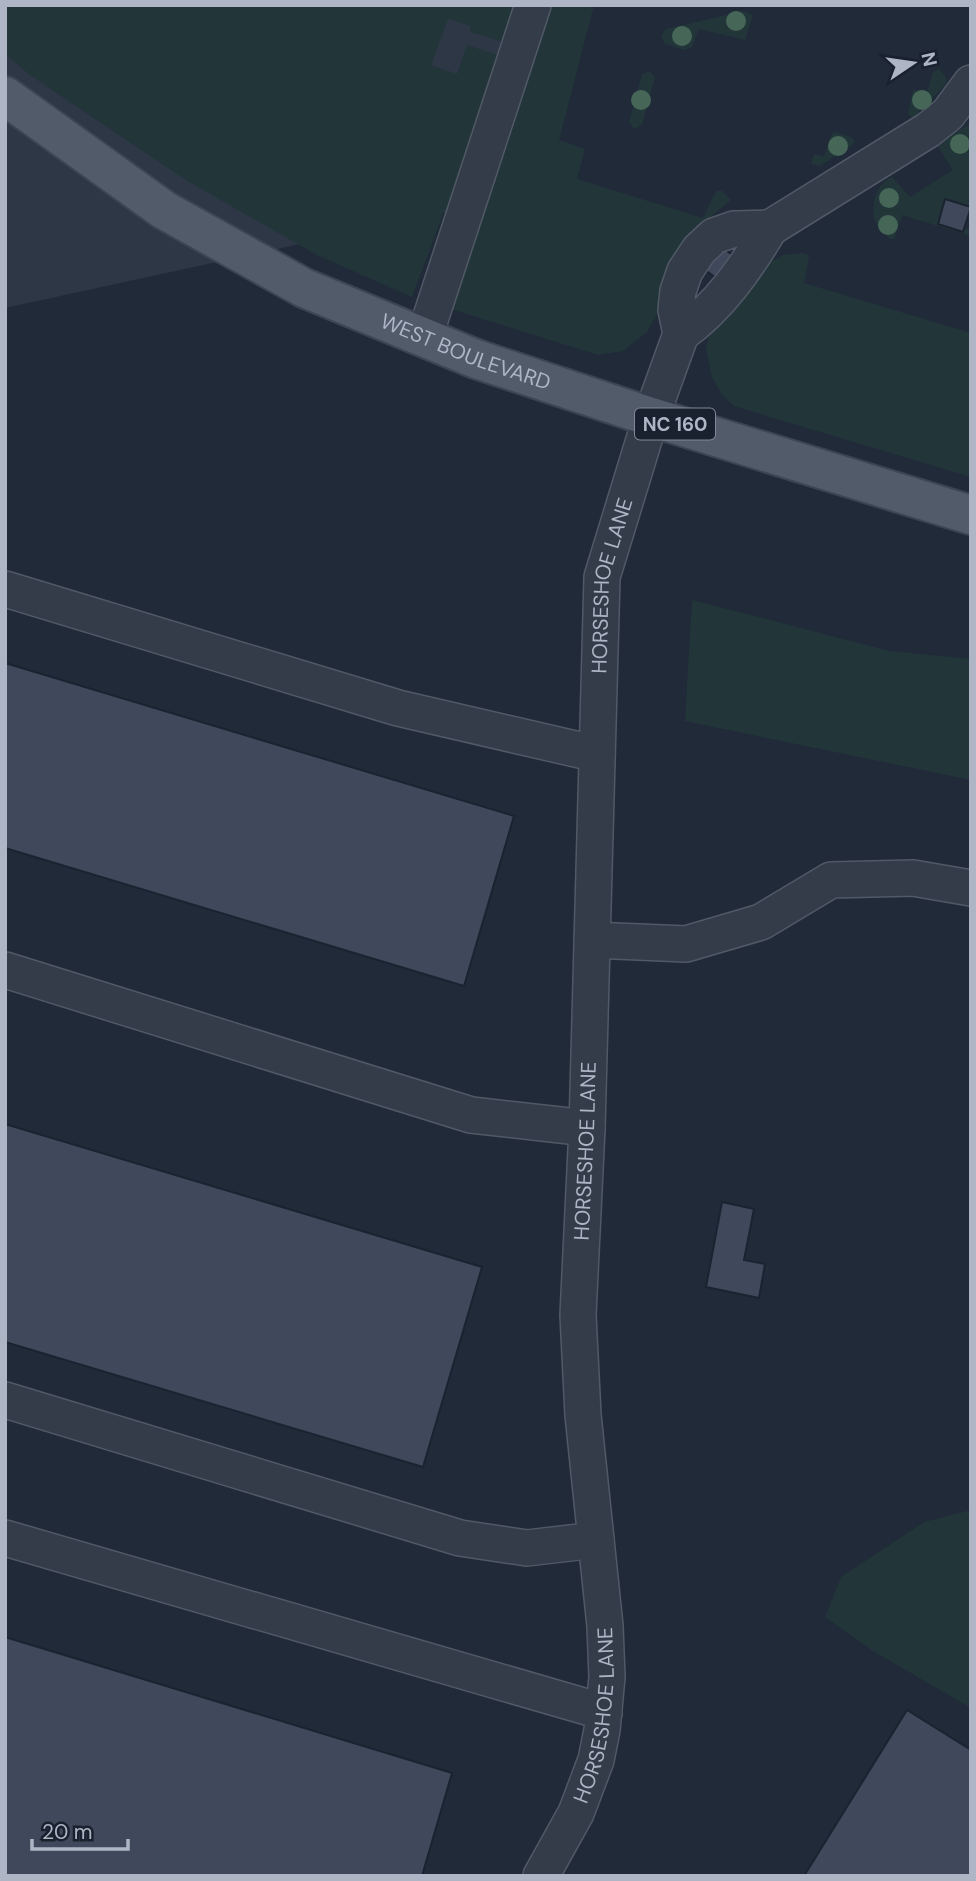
<svg xmlns="http://www.w3.org/2000/svg" width="976" height="1881" font-family="'DM Sans',sans-serif">
	<style>
		.airport { fill: #2e3746 }
		.green { fill: #22363a }
		.building { fill: #3f495b; stroke: #1b2330; stroke-width: 2 }
		.lines { fill: none; stroke-linecap: round; stroke-linejoin: round }
		.minor-casing { stroke: #515967; stroke-width: 38 }
		.major-casing { stroke: #3d4553; stroke-width: 42 }
		.minor { stroke: #343c49; stroke-width: 35 }
		.major { stroke: #515b6a; stroke-width: 38 }
		.tree { fill: #466658 }
		.labels { text-anchor: middle; stroke-width: 6; stroke-linejoin: round; paint-order: stroke }
		.shield { fill: #19212e; stroke: #818998; stroke-width: 2 }
		.shield-label { font-size: 19px; font-weight: bold; fill: #aeb6c6 }
		.street-label { font-size: 21px; fill: #aeb6c6; stroke: #19212e }
	</style>
	<rect width="100%" height="100%" fill="#202a39"/>
	<path class="airport" d="M 5,5 L 545,5 L 484,204 L 5,308 Z"/>
	<path class="green" d="M 5,5 L 522,5 L 506,43 L 470,32 L 470,26 L 448,19 L 431,65 L 457,74 L 467,45 L 501,56 L 453,210 L 445,209 L 412,297 L 315,254 L 184,179 L 30,75 L 5,54 Z
		M 545,5 L 594,5 L 559,140 L 585,149 L 577,179 L 703,218 L 716,191 L 722,191 L 731,200 L 703,223 L 662,286 L 657,314 L 647,332 L 623,351 L 598,355 L 451,309 Z
		M 743,11 L 753,15 L 745,40 L 699,29 L 692,47 L 685,50 L 665,44 L 661,36 L 666,29 Z
		M 939,69 L 946,77 L 946,84 L 915,116 L 910,116 L 908,113 L 913,90 L 927,92 L 933,72 Z
		M 649,71 L 655,77 L 642,125 L 634,129 L 629,122 L 642,74 Z
		M 971,123 L 971,207 L 946,199 L 938,224 L 963,232 L 965,228 L 971,230 L 971,236 L 902,215 L 894,239 L 890,239 C 884,234 878,228 875,221 C 870,207 877,181 892,177 L 910,197 L 953,170 L 938,147 L 939,142 Z
		M 836,132 L 853,138 L 854,142 L 851,146 L 820,166 L 811,164 L 814,154 L 824,156 L 832,134 Z
		M 803,253 L 809,256 L 804,283 L 971,333 L 971,477 L 734,406 L 722,395 L 712,377 L 706,350 L 710,330 L 760,268 L 783,255 Z
		M 692,600 L 890,651 L 971,659 L 971,780 L 685,721 Z
		M 971,1510 L 971,1708 L 873,1651 L 825,1617 L 841,1577 L 924,1522 Z"/>
	<path class="building" d="M 945,199 L 971,207 L 963,232 L 938,224 Z
		M 720,247 L 738,258 L 722,282 L 705,270 Z
		M 5,663 L 514,816 L 464,986 L 5,848 Z
		M 5,1124 L 482,1267 L 423,1467 L 5,1342 Z
		M 722,1202 L 754,1209 L 744,1260 L 765,1264 L 759,1298 L 706,1287 Z
		M 5,1637 L 452,1773 L 422,1876 L 5,1876 Z
		M 907,1710 L 971,1750 L 971,1876 L 804,1876 Z"/>
	<g class="lines">
		<defs>
			<g id="minor">
				<path d="M 770,228 L 928,130 L 948,114 L 971,83"/>
				<path d="M 424,338 L 533,5"/>
				<path d="M 5,589 L 398,708 L 597,754"/>
				<path d="M 592,940 L 686,944 L 761,922 L 831,880 L 913,878 L 971,888"/>
				<path d="M 5,970 L 471,1115 L 587,1128"/>
				<path d="M 5,1400 L 460,1538 L 527,1548 L 596,1540"/>
				<path d="M 5,1538 L 604,1712"/>
				<path id="s1" d="M 541,1876 L 576,1813 L 596,1760 L 602,1730 L 607,1677 L 605,1626 L 583,1415 L 578,1315 L 587,1128 L 602,577 L 651,417 L 681,334 L 676,310 L 678,291 L 685,271 L 699,250 L 714,236 L 734,229 L 770,228 C 746,268 719,307 681,334"/>
			</g>
			<g id="major">
				<path id="s2" d="M 5,96 L 164,210 L 304,288 L 476,359 L 651,417 L 971,515"/>
			</g>
		</defs>
		<use href="#minor" class="minor-casing"/>
		<use href="#major" class="major-casing"/>
		<use href="#minor" class="minor"/>
		<use href="#major" class="major"/>
	</g>
	<g class="tree">
		<circle cx="736" cy="21" r="10"/>
		<circle cx="682" cy="36" r="10"/>
		<circle cx="641" cy="100" r="10"/>
		<circle cx="922" cy="100" r="10"/>
		<circle cx="960" cy="144" r="10"/>
		<circle cx="838" cy="146" r="10"/>
		<circle cx="889" cy="198" r="10"/>
		<circle cx="888" cy="225" r="10"/>
	</g>
	<g class="labels">
		<rect class="shield" x="635" y="408.5" width="80" height="31" rx="5"/>
		<g class="shield-label">
			<text x="675" y="431">NC 160</text>
		</g>
		<g class="street-label">
			<text dy="7" stroke="none"><textPath href="#s2" startOffset="530">WEST BOULEVARD</textPath></text>
			<text dy="7" stroke="none"><textPath href="#s1" startOffset="1307">HORSESHOE LANE</textPath></text>
			<text dy="7" stroke="none"><textPath href="#s1" startOffset="740">HORSESHOE LANE</textPath></text>
			<text dy="7" stroke="none"><textPath href="#s1" startOffset="173">HORSESHOE LANE</textPath></text>
		</g>
	</g>
	<rect width="976" height="1881" fill="none" stroke="#aeb6c6" stroke-width="14"/>
	<g transform="translate(913 63) rotate(77)" stroke="#19212e" stroke-width="5" paint-order="stroke">
	<path d="M0-5L12 26L0 18L-12 26Z" fill="#aeb6c6"/>
	<text y="-10" font-size="19" font-weight="bold" text-anchor="middle" fill="#aeb6c6">N</text>
	</g>
	<path d="M32 1839v10h96v-10" fill="none" stroke="#aeb6c6" stroke-width="3.5"/>
	<text x="42" y="1839" font-size="21" fill="#aeb6c6" stroke="#19212e" stroke-width="5" paint-order="stroke">20 m</text>
</svg>
